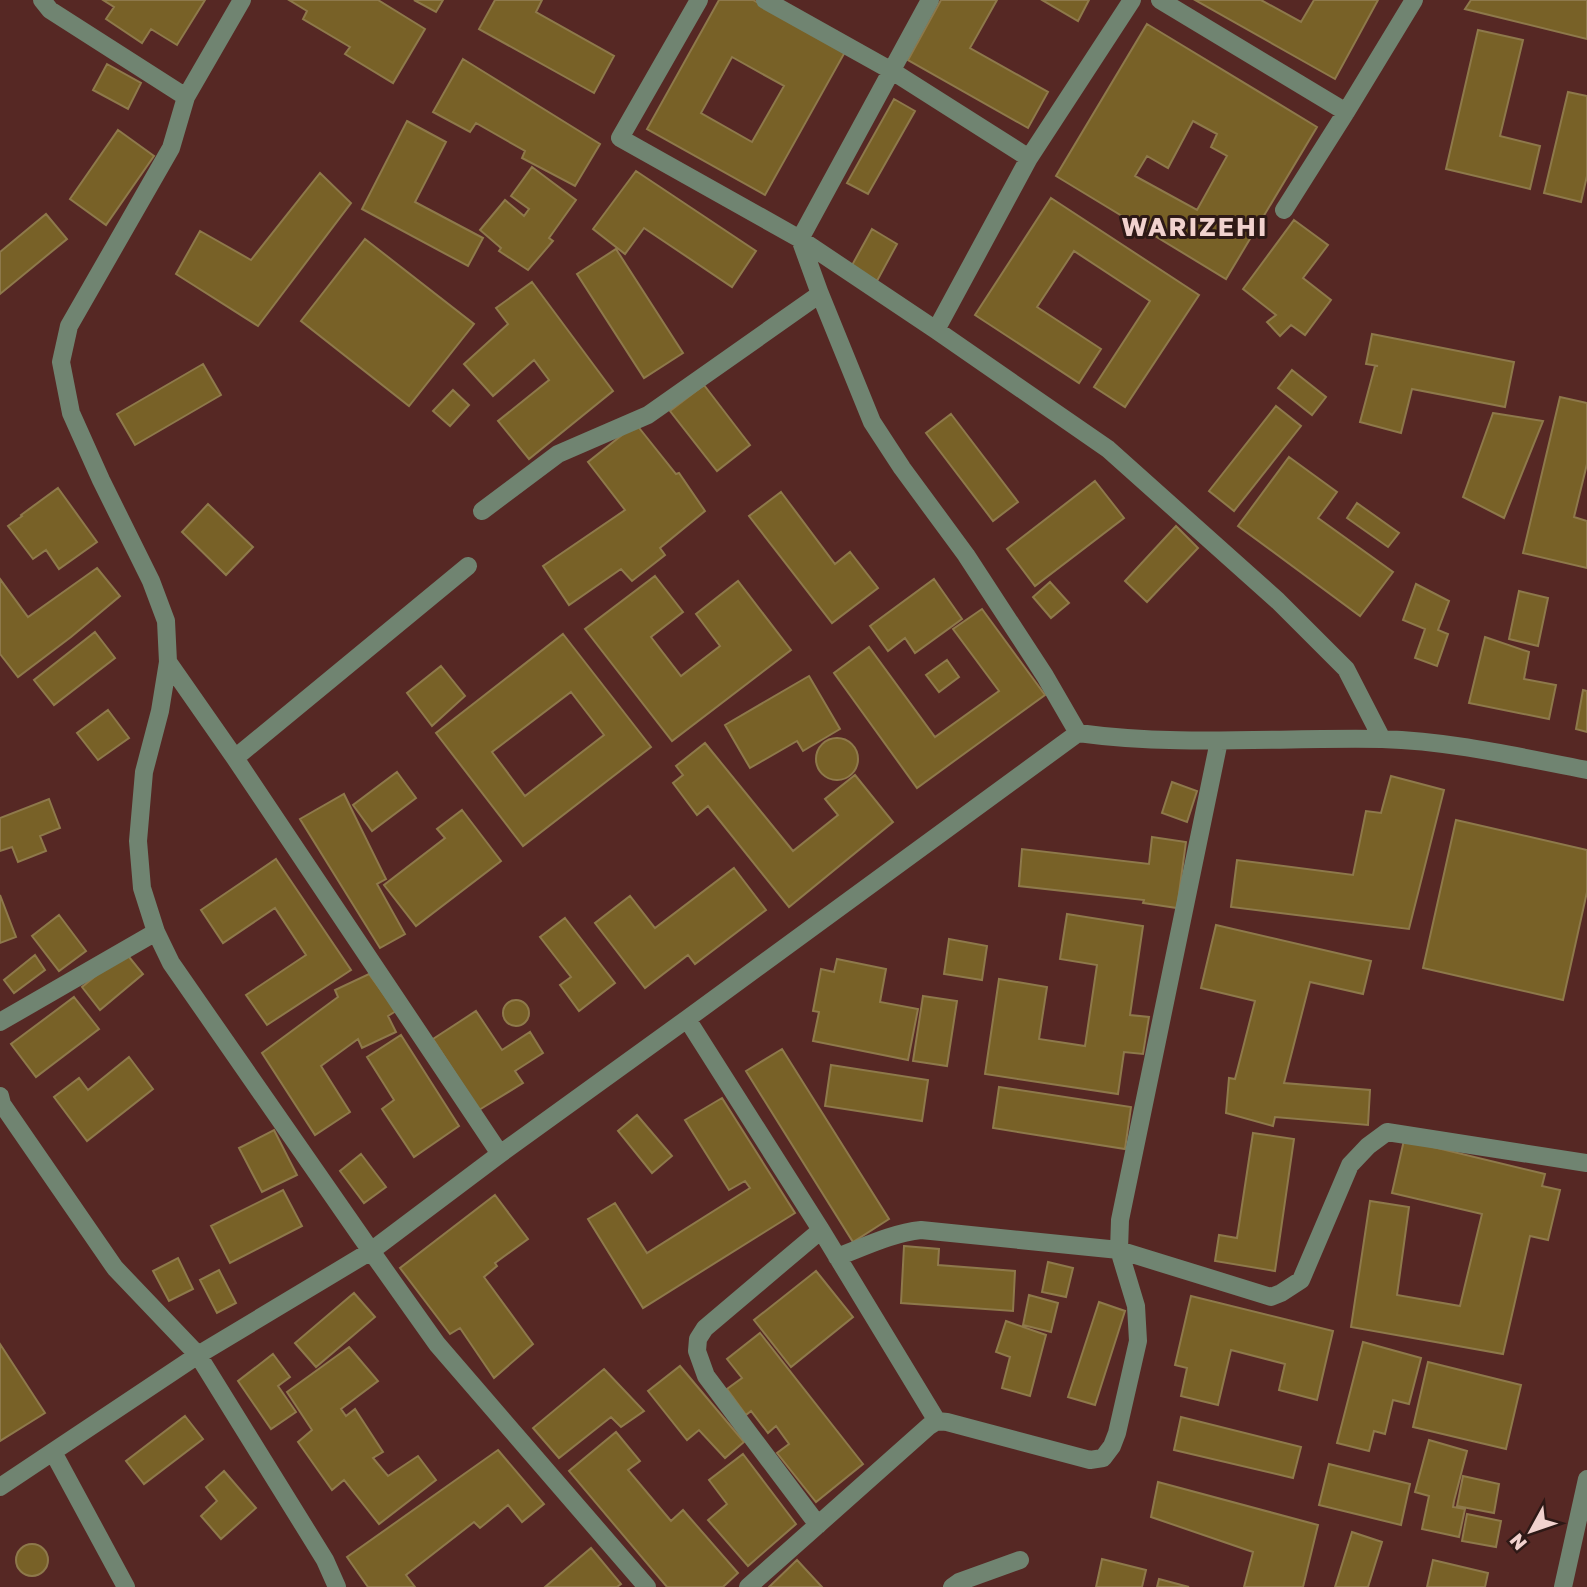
<svg xmlns="http://www.w3.org/2000/svg" width="1587" height="1587" font-family="'Golos Text',sans-serif">
	<style>
		.building { fill: #786127; stroke: #8e794b; stroke-width: 2; fill-rule: evenodd }
		.lines { fill: none; stroke-linecap: round; stroke-linejoin: round }
		.minor { stroke: #708471; stroke-width: 18 }
		.labels { text-anchor: middle; stroke-width: 6; stroke-linejoin: round; paint-order: stroke }
		.district-label { font-size: 26px; font-weight: bold; letter-spacing: 2px; fill: #f1d2ce; stroke: #2e1916 }
	</style>
	<rect width="100%" height="100%" fill="#562824"/>
	<path class="building" d="M 103,0 L 205,0 L 177,45 L 151,29 L 142,43 L 106,19 L 114,7 Z
		M 289,0 L 378,0 L 425,29 L 393,83 L 345,54 L 350,47 L 303,19 L 307,11 Z
		M 414,0 L 443,0 L 436,12 Z
		M 495,0 L 542,0 L 536,12 L 614,56 L 594,93 L 479,29 Z
		M 719,0 L 753,0 L 845,52 L 765,195 L 647,129 ZM 732,57 L 784,86 L 752,142 L 701,113 Z
		M 941,0 L 997,0 L 970,48 L 1048,92 L 1028,128 L 908,60 Z
		M 1042,0 L 1089,0 L 1078,21 Z
		M 1195,0 L 1261,0 L 1301,22 L 1314,0 L 1378,0 L 1335,79 Z
		M 1471,0 L 1587,0 L 1587,39 L 1465,9 Z
		M 1147,24 L 1317,127 L 1226,279 L 1056,176 ZM 1193,121 L 1217,134 L 1211,147 L 1227,156 L 1197,210 L 1135,176 L 1147,156 L 1168,168 Z
		M 1478,30 L 1523,40 L 1500,136 L 1540,146 L 1530,189 L 1446,169 Z
		M 463,59 L 600,144 L 575,186 L 522,158 L 525,151 L 476,123 L 470,132 L 433,112 Z
		M 107,64 L 141,83 L 128,109 L 93,90 Z
		M 1568,92 L 1587,96 L 1587,176 L 1581,202 L 1544,193 Z
		M 894,99 L 915,111 L 868,194 L 847,183 Z
		M 407,121 L 446,142 L 415,202 L 483,238 L 468,266 L 362,209 Z
		M 118,130 L 154,156 L 106,225 L 70,199 Z
		M 532,167 L 576,200 L 549,238 L 553,241 L 528,270 L 499,251 L 501,248 L 480,230 L 505,200 L 524,216 L 529,209 L 511,196 Z
		M 636,171 L 756,251 L 732,287 L 644,228 L 625,254 L 593,229 Z
		M 320,173 L 351,203 L 258,326 L 176,274 L 200,231 L 251,260 Z
		M 1051,198 L 1199,295 L 1125,407 L 1094,387 L 1150,301 L 1074,251 L 1037,307 L 1101,349 L 1079,383 L 975,315 Z
		M 46,214 L 67,239 L 0,294 L 0,252 Z
		M 1294,220 L 1328,245 L 1303,278 L 1331,300 L 1305,335 L 1291,325 L 1280,336 L 1267,322 L 1276,315 L 1243,289 Z
		M 872,229 L 897,244 L 877,281 L 851,267 Z
		M 365,239 L 474,324 L 409,406 L 301,321 Z
		M 616,249 L 683,353 L 644,378 L 577,274 Z
		M 532,282 L 613,391 L 529,459 L 498,421 L 549,380 L 534,360 L 493,396 L 464,364 L 508,324 L 496,308 Z
		M 1372,334 L 1514,362 L 1505,407 L 1412,389 L 1401,433 L 1360,422 L 1375,366 L 1378,366 L 1366,364 Z
		M 203,364 L 221,395 L 135,445 L 117,414 Z
		M 1292,370 L 1326,397 L 1312,415 L 1278,388 Z
		M 704,385 L 750,445 L 717,471 L 670,411 Z
		M 453,390 L 469,405 L 450,426 L 433,411 Z
		M 1560,397 L 1587,403 L 1587,464 L 1574,517 L 1587,521 L 1587,568 L 1523,553 Z
		M 1276,406 L 1301,426 L 1234,511 L 1209,491 Z
		M 1493,413 L 1543,421 L 1504,518 L 1463,497 Z
		M 951,414 L 1018,502 L 993,521 L 926,433 Z
		M 636,424 L 676,474 L 679,473 L 705,511 L 660,548 L 665,555 L 632,581 L 621,569 L 569,605 L 543,566 L 625,510 L 588,462 Z
		M 1289,457 L 1337,492 L 1318,518 L 1393,572 L 1360,616 L 1238,526 Z
		M 1095,481 L 1124,518 L 1035,586 L 1007,549 Z
		M 58,488 L 97,542 L 59,569 L 46,550 L 33,559 L 8,526 L 22,516 L 21,515 Z
		M 781,492 L 835,564 L 850,552 L 878,588 L 832,623 L 749,516 Z
		M 1357,503 L 1399,533 L 1388,547 L 1347,518 Z
		M 208,504 L 253,547 L 226,575 L 182,532 Z
		M 1176,526 L 1198,548 L 1147,602 L 1125,581 Z
		M 97,568 L 120,596 L 71,637 L 18,677 L 0,654 L 0,579 L 28,617 Z
		M 655,576 L 683,612 L 651,637 L 681,676 L 720,646 L 696,614 L 738,581 L 791,650 L 672,741 L 585,629 Z
		M 934,579 L 962,619 L 915,653 L 905,638 L 888,651 L 870,626 Z
		M 1050,582 L 1069,603 L 1051,618 L 1033,597 Z
		M 1416,584 L 1449,601 L 1438,630 L 1448,634 L 1437,666 L 1415,658 L 1425,629 L 1403,620 Z
		M 1519,591 L 1548,598 L 1538,646 L 1509,639 Z
		M 982,609 L 1045,695 L 917,788 L 834,673 L 869,647 L 935,737 L 999,691 L 953,629 Z
		M 95,632 L 115,658 L 54,705 L 34,680 Z
		M 563,634 L 651,747 L 523,846 L 436,733 ZM 571,692 L 604,735 L 525,796 L 492,752 Z
		M 1485,637 L 1529,652 L 1524,679 L 1556,685 L 1549,719 L 1469,703 Z
		M 947,660 L 959,677 L 939,692 L 926,675 Z
		M 441,666 L 465,696 L 432,726 L 407,693 Z
		M 809,676 L 840,729 L 803,751 L 797,741 L 750,768 L 725,725 Z
		M 1583,690 L 1587,691 L 1587,732 L 1576,729 Z
		M 108,710 L 129,738 L 98,760 L 77,733 Z
		M816 759a21 21 0 1 1 42 0a21 21 0 1 1-42 0Z
		M 705,743 L 793,851 L 838,815 L 825,799 L 855,775 L 893,822 L 789,907 L 708,806 L 697,815 L 673,783 L 683,775 L 676,766 Z
		M 397,772 L 416,798 L 372,831 L 353,805 Z
		M 1391,776 L 1444,790 L 1409,929 L 1231,907 L 1237,860 L 1353,875 L 1366,811 L 1381,813 Z
		M 1172,782 L 1197,791 L 1187,822 L 1162,813 Z
		M 344,794 L 386,879 L 377,884 L 405,934 L 380,948 L 300,819 Z
		M 49,799 L 60,828 L 40,836 L 46,851 L 18,862 L 12,847 L 0,851 L 0,818 Z
		M 462,810 L 501,861 L 416,926 L 384,885 L 445,838 L 437,829 Z
		M 1456,820 L 1587,850 L 1587,892 L 1563,1000 L 1423,968 Z
		M 1152,837 L 1186,842 L 1177,908 L 1143,903 L 1144,900 L 1019,886 L 1022,849 L 1149,864 Z
		M 276,859 L 351,970 L 267,1025 L 246,995 L 306,955 L 275,908 L 223,943 L 201,910 Z
		M 734,868 L 766,910 L 695,964 L 688,955 L 645,988 L 595,923 L 630,896 L 655,928 Z
		M 0,895 L 16,937 L 0,943 Z
		M 1067,914 L 1143,926 L 1130,1015 L 1149,1017 L 1143,1054 L 1124,1052 L 1118,1094 L 985,1074 L 999,979 L 1047,987 L 1039,1039 L 1085,1046 L 1097,965 L 1060,959 Z
		M 59,915 L 86,951 L 59,971 L 32,936 Z
		M 565,918 L 615,983 L 579,1011 L 560,985 L 571,977 L 540,937 Z
		M 1216,925 L 1371,961 L 1363,994 L 1310,982 L 1284,1083 L 1370,1090 L 1368,1125 L 1275,1117 L 1273,1126 L 1226,1113 L 1229,1078 L 1235,1079 L 1255,1001 L 1201,988 Z
		M 949,939 L 987,946 L 982,980 L 944,974 Z
		M 125,952 L 143,974 L 100,1010 L 82,987 Z
		M 35,955 L 45,970 L 14,993 L 4,980 Z
		M 837,959 L 886,969 L 880,1002 L 918,1009 L 908,1060 L 813,1041 L 819,1012 L 813,1011 L 821,969 L 834,972 Z
		M 369,974 L 396,1011 L 388,1016 L 396,1032 L 362,1048 L 358,1039 L 321,1066 L 350,1112 L 315,1135 L 262,1053 L 338,997 L 335,990 Z
		M 923,996 L 957,1001 L 947,1066 L 913,1061 Z
		M 74,997 L 99,1029 L 36,1077 L 11,1044 Z
		M503 1013a13 13 0 1 1 26 0a13 13 0 1 1-26 0Z
		M 476,1011 L 502,1050 L 530,1032 L 543,1053 L 515,1071 L 523,1083 L 479,1110 L 433,1039 Z
		M 401,1035 L 459,1126 L 414,1157 L 382,1109 L 394,1100 L 367,1057 Z
		M 782,1049 L 889,1219 L 853,1242 L 746,1071 Z
		M 129,1057 L 153,1089 L 87,1141 L 54,1097 L 79,1078 L 88,1090 Z
		M 831,1065 L 928,1080 L 922,1121 L 825,1106 Z
		M 999,1087 L 1131,1107 L 1125,1149 L 993,1128 Z
		M 722,1098 L 795,1213 L 643,1308 L 588,1219 L 615,1203 L 647,1253 L 750,1188 L 745,1181 L 729,1190 L 685,1120 Z
		M 637,1115 L 672,1156 L 652,1173 L 618,1131 Z
		M 274,1130 L 297,1175 L 262,1192 L 239,1148 Z
		M 1253,1133 L 1294,1139 L 1275,1271 L 1215,1261 L 1219,1235 L 1237,1238 Z
		M 1404,1140 L 1545,1174 L 1542,1186 L 1560,1190 L 1548,1240 L 1530,1236 L 1503,1354 L 1351,1327 L 1370,1201 L 1409,1207 L 1397,1295 L 1460,1306 L 1482,1214 L 1392,1193 Z
		M 361,1154 L 386,1187 L 364,1203 L 340,1171 Z
		M 283,1190 L 302,1226 L 230,1263 L 211,1226 Z
		M 495,1195 L 528,1239 L 495,1263 L 497,1266 L 484,1277 L 533,1344 L 494,1378 L 460,1328 L 450,1334 L 400,1268 Z
		M 904,1246 L 939,1249 L 938,1265 L 1015,1271 L 1013,1311 L 901,1303 Z
		M 178,1258 L 193,1289 L 169,1301 L 153,1271 Z
		M 1048,1262 L 1073,1268 L 1066,1297 L 1042,1292 Z
		M 219,1270 L 236,1303 L 217,1313 L 200,1280 Z
		M 816,1271 L 853,1317 L 791,1367 L 754,1320 Z
		M 354,1293 L 375,1317 L 316,1367 L 295,1343 Z
		M 1029,1295 L 1058,1303 L 1051,1332 L 1023,1325 Z
		M 1191,1296 L 1333,1331 L 1317,1400 L 1279,1390 L 1285,1364 L 1231,1350 L 1218,1405 L 1181,1396 L 1187,1368 L 1175,1365 Z
		M 1099,1302 L 1125,1311 L 1095,1405 L 1068,1397 Z
		M 1006,1321 L 1046,1335 L 1030,1396 L 1002,1388 L 1010,1357 L 996,1352 Z
		M 760,1333 L 863,1464 L 816,1502 L 777,1453 L 789,1444 L 776,1426 L 768,1433 L 751,1411 L 746,1415 L 727,1389 L 742,1378 L 727,1359 Z
		M 1363,1342 L 1421,1358 L 1409,1404 L 1393,1400 L 1385,1434 L 1374,1431 L 1369,1451 L 1337,1443 Z
		M 0,1344 L 45,1413 L 0,1441 Z
		M 349,1347 L 378,1381 L 341,1409 L 346,1416 L 355,1409 L 383,1452 L 373,1458 L 388,1476 L 418,1456 L 436,1480 L 379,1524 L 344,1480 L 332,1490 L 298,1442 L 312,1430 L 287,1392 Z
		M 273,1354 L 290,1377 L 278,1386 L 296,1412 L 271,1429 L 238,1381 Z
		M 1428,1362 L 1521,1385 L 1506,1449 L 1413,1427 Z
		M 680,1366 L 744,1442 L 725,1458 L 699,1430 L 687,1440 L 648,1391 Z
		M 604,1369 L 644,1411 L 621,1427 L 611,1417 L 559,1458 L 533,1428 Z
		M 185,1416 L 203,1439 L 144,1484 L 126,1461 Z
		M 1181,1417 L 1301,1447 L 1293,1478 L 1174,1450 Z
		M 616,1432 L 640,1461 L 628,1470 L 671,1521 L 683,1510 L 738,1573 L 723,1587 L 667,1587 L 569,1471 Z
		M 1429,1440 L 1467,1451 L 1454,1501 L 1453,1507 L 1465,1509 L 1459,1537 L 1422,1529 L 1429,1496 L 1415,1492 Z
		M 498,1450 L 544,1504 L 522,1522 L 508,1505 L 480,1528 L 474,1522 L 406,1575 L 415,1587 L 368,1587 L 347,1557 Z
		M 743,1454 L 796,1524 L 748,1566 L 708,1520 L 727,1504 L 709,1480 Z
		M 1329,1464 L 1410,1484 L 1401,1525 L 1319,1505 Z
		M 224,1471 L 256,1508 L 221,1539 L 201,1516 L 217,1501 L 206,1487 Z
		M 1463,1476 L 1499,1484 L 1494,1513 L 1457,1506 Z
		M 1158,1482 L 1318,1525 L 1303,1587 L 1244,1587 L 1253,1552 L 1151,1517 Z
		M 1467,1514 L 1501,1521 L 1496,1547 L 1462,1541 Z
		M 1352,1532 L 1382,1542 L 1368,1587 L 1335,1587 Z
		M16 1560a16 16 0 1 1 32 0a16 16 0 1 1-32 0Z
		M 591,1548 L 621,1584 L 617,1587 L 545,1587 Z
		M 1102,1559 L 1146,1570 L 1142,1587 L 1096,1587 Z
		M 797,1560 L 822,1587 L 769,1587 Z
		M 1433,1560 L 1488,1573 L 1485,1587 L 1427,1587 Z
		M 1159,1579 L 1189,1587 L 1157,1587 Z"/>
	<g class="lines">
		<path class="minor" d="M 42,0 L 50,10 L 186,97
			M 242,0 L 186,97 L 171,148 L 69,326 L 61,362 L 71,413 L 101,480 L 151,581 L 166,621 L 168,662 L 160,711 L 144,772 L 138,841 L 142,888 L 156,932 L 171,963 L 371,1251 L 437,1344 L 647,1587
			M 699,0 L 620,138 L 800,239 L 936,330 L 1108,449 L 1278,601 L 1346,669 L 1382,739
			M 765,0 L 892,71 L 1029,158
			M 930,0 L 800,239 L 820,294 L 872,422 L 902,468 L 966,555 L 1045,676 L 1078,733
			M 1160,0 L 1346,112
			M 1284,210 L 1346,112 L 1414,0
			M 936,330 L 1029,158 L 1132,0
			M 482,511 L 558,454 L 648,415 L 820,294
			M 168,662 L 235,758 L 500,1154
			M 235,758 L 468,566
			M 687,1019 L 821,1230 L 937,1421
			M 0,1022 L 156,932
			M 0,1096 L 2,1104 L 115,1268 L 198,1355 L 325,1560 L 337,1587
			M 837,1257 C 864,1247 892,1233 921,1230 L 1119,1250 L 1271,1297 L 1281,1293 L 1301,1280 L 1350,1165 L 1368,1146 L 1387,1132 L 1587,1163
			M 53,1452 L 126,1587
			M 0,1487 L 198,1355 L 371,1251 L 500,1154 L 687,1019 L 1078,733 C 1179,747 1280,737 1382,739 C 1451,741 1519,757 1587,770
			M 818,1525 L 706,1376 L 697,1351 L 698,1339 L 705,1328 L 821,1230
			M 748,1587 L 929,1426 L 937,1421 L 947,1422 L 1090,1460 L 1103,1458 L 1112,1446 L 1117,1433 L 1138,1341 L 1136,1306 L 1119,1250 L 1120,1220 L 1219,741
			M 952,1587 L 959,1582 L 1020,1560
			M 1563,1587 L 1587,1479"/>
	</g>
	<g class="labels">
		<g class="district-label">
			<text x="1195" y="236">WARIZEHI</text>
		</g>
	</g>
	<g transform="translate(1531 1531) rotate(230)" stroke="#2e1916" stroke-width="5" paint-order="stroke">
	<path d="M0-5L12 26L0 18L-12 26Z" fill="#f1d2ce"/>
	<text y="-10" font-size="19" font-weight="bold" text-anchor="middle" fill="#f1d2ce">N</text>
	</g>
</svg>
